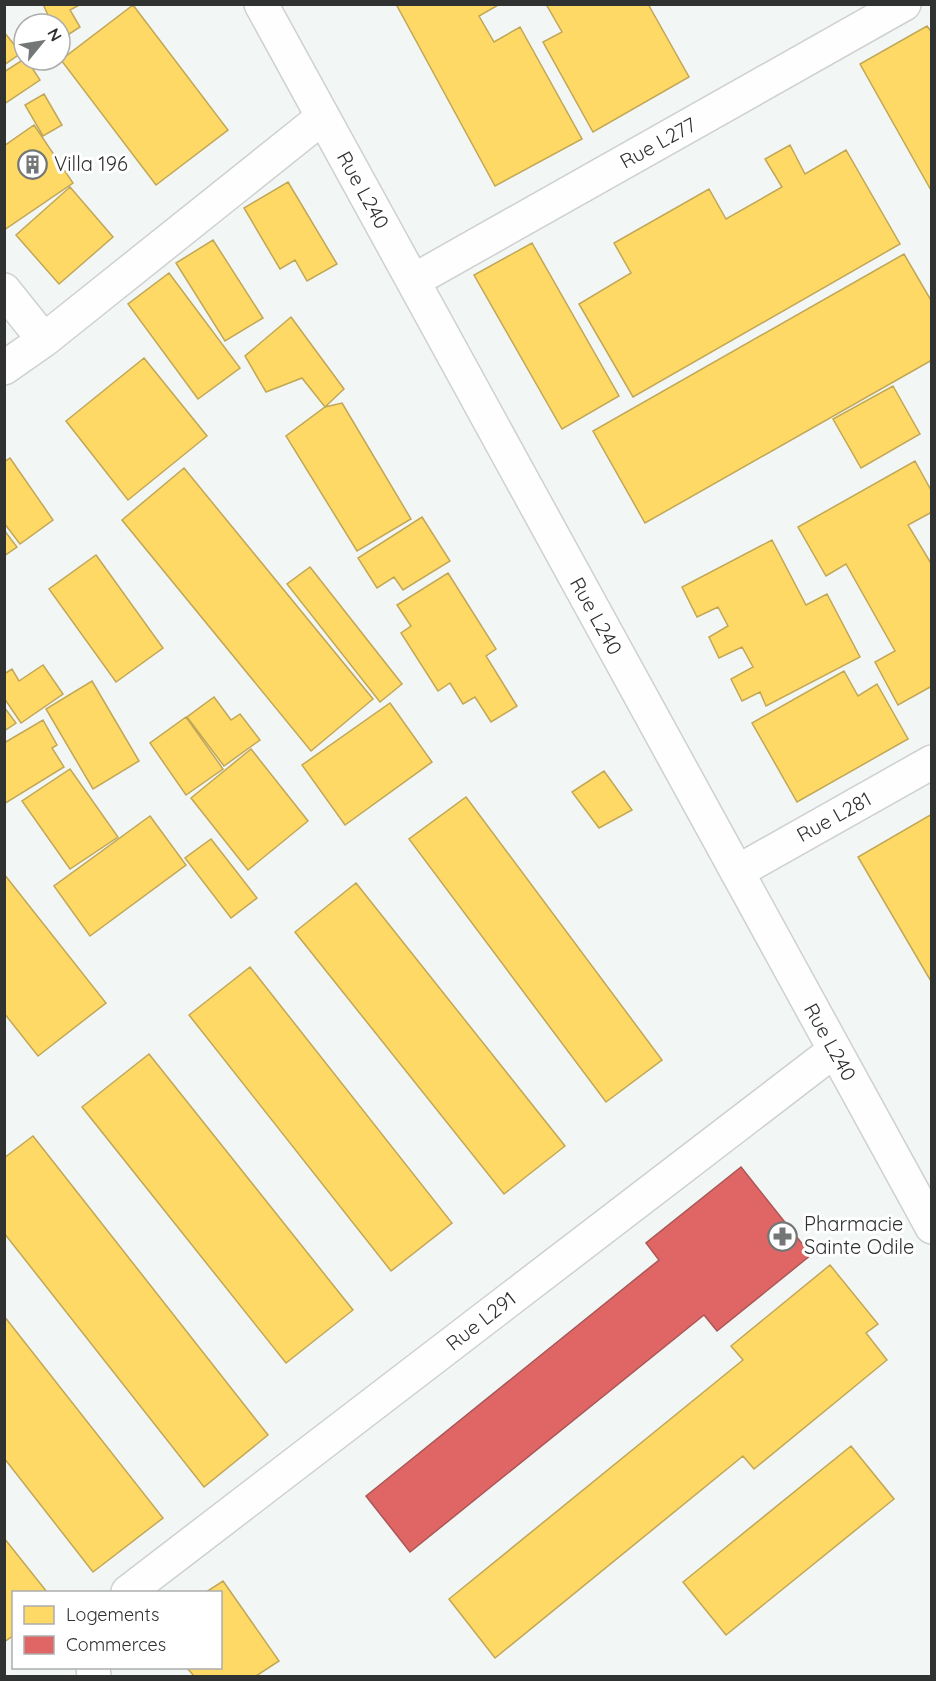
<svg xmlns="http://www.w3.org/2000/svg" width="936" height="1681" font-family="Quicksand,sans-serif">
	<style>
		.homes { fill: #ffd966; stroke: #c1a756; stroke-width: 1.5 }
		.shops { fill: #e06666; stroke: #ab5656; stroke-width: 1.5 }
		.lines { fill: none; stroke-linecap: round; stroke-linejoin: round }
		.minor-casing { stroke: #ced1cf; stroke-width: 36 }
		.minor { stroke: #fdfefd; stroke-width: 33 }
		.labels { text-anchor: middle; stroke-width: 6; stroke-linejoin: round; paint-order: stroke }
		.street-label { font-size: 20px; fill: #2f3230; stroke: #fff }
		.poi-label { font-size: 20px; fill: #2f3230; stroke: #fff; text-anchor: start }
	</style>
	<rect width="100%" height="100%" fill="#f2f6f4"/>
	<path class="homes" d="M 43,4 L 81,4 L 70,10 L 80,27 L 60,40 L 60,24 L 52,24 Z
		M 396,4 L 500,4 L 479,16 L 494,42 L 520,27 L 582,139 L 495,186 Z
		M 546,4 L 648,4 L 689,77 L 593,132 L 543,42 L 562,32 Z
		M 133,5 L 228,130 L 156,185 L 61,60 Z
		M 927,26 L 932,33 L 932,192 L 860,64 Z
		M 4,32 L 21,53 L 4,65 Z
		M 24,59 L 27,60 L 40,80 L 4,104 L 4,72 Z
		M 44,94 L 62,125 L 43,136 L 25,105 Z
		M 34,125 L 73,183 L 4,230 L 4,146 Z
		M 790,145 L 805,174 L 846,150 L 900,244 L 633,397 L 579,304 L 631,273 L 614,243 L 709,189 L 726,219 L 782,187 L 765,159 Z
		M 288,182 L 337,264 L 307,281 L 295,260 L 280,269 L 244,208 Z
		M 70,187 L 113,237 L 59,284 L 16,235 Z
		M 213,240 L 263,318 L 225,341 L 176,263 Z
		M 532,243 L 619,396 L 562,429 L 474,275 Z
		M 904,254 L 932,302 L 932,360 L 645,523 L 593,431 Z
		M 169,273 L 240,368 L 198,399 L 128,304 Z
		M 291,317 L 344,389 L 325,407 L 302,378 L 266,392 L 245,356 Z
		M 144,358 L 207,436 L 128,500 L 66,421 Z
		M 893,386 L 920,434 L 861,468 L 833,419 Z
		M 342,403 L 411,519 L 357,551 L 286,436 L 325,407 Z
		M 10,458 L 53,520 L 20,544 L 4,523 L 4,462 Z
		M 915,461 L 932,492 L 932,512 L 908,525 L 932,565 L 932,686 L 898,705 L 875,662 L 895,651 L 846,564 L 826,576 L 798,527 Z
		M 184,468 L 373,699 L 311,751 L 122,520 Z
		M 422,517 L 450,561 L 403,590 L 394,577 L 377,588 L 358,558 Z
		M 4,530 L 17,547 L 4,556 Z
		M 772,540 L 806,605 L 827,594 L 860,657 L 766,706 L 760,692 L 742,701 L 731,679 L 753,667 L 742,647 L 719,658 L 709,637 L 728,626 L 718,607 L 697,617 L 682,587 Z
		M 96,555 L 163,648 L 116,682 L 49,589 Z
		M 310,567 L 402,684 L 380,702 L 287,584 Z
		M 448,573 L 496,649 L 486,656 L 517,706 L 491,722 L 475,697 L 463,704 L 450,683 L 438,691 L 401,633 L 411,626 L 397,605 Z
		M 43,665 L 63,694 L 21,723 L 4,698 L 4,674 L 12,669 L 19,681 Z
		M 844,671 L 858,696 L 877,684 L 908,739 L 797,802 L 752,723 Z
		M 92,681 L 139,761 L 93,789 L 46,709 Z
		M 214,697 L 231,720 L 240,714 L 260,740 L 224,766 L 187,717 Z
		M 390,703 L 432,762 L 345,825 L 302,765 Z
		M 4,707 L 16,723 L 4,731 Z
		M 186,717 L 223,769 L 186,795 L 150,743 Z
		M 43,720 L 57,745 L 52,748 L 64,767 L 4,804 L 4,743 Z
		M 251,749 L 308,821 L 248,870 L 191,798 Z
		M 70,769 L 118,837 L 70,869 L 22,801 Z
		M 604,771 L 632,810 L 599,828 L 572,792 Z
		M 466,797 L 662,1060 L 606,1102 L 409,839 Z
		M 932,814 L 932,983 L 858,857 Z
		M 150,816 L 186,865 L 90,936 L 54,886 Z
		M 211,839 L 257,898 L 231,918 L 185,858 Z
		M 4,874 L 106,1003 L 38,1056 L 4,1013 Z
		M 356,883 L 565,1146 L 504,1194 L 295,932 Z
		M 250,967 L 452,1223 L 391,1271 L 189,1015 Z
		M 149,1054 L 353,1310 L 286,1363 L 82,1107 Z
		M 33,1136 L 268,1435 L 204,1487 L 4,1233 L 4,1158 Z
		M 830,1265 L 878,1324 L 866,1333 L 887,1360 L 754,1469 L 743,1456 L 495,1658 L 449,1599 L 743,1360 L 731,1346 Z
		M 4,1316 L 163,1518 L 93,1572 L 4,1458 Z
		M 851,1446 L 894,1499 L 726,1635 L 683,1582 Z
		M 4,1538 L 47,1592 L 14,1592 L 14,1635 L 4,1642 Z
		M 223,1581 L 279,1661 L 256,1676 L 194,1676 L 187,1668 L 220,1668 L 220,1592 L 206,1592 Z"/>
	<path class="shops" d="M 741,1167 L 811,1255 L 717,1331 L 704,1315 L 410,1552 L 366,1496 L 659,1260 L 646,1243 Z"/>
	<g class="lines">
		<defs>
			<path id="minor" d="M 261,4 L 932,1227
				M 413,281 L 904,4
				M 4,290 L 44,340
				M 4,368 L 44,340 L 323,117
				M 737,872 L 932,762
				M 128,1592 L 835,1050
				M 93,1668 L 94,1676"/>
		</defs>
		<use href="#minor" class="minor-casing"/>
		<use href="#minor" class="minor"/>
	</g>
	<defs>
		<symbol id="building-ring" viewBox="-11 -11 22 22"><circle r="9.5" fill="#fff" stroke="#737775" stroke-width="1.5"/><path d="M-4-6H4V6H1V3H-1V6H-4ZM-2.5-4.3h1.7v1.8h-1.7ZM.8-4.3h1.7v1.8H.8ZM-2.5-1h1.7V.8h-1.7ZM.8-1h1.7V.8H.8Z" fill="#737775"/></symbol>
		<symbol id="pharmacy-ring" viewBox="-11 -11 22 22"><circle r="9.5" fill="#fff" stroke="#737775" stroke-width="1.5"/><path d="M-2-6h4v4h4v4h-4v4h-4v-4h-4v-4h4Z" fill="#737775"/></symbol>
	</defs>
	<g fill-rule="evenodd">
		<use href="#building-ring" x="16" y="148" width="33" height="33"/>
		<use href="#pharmacy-ring" x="766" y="1220" width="33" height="33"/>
	</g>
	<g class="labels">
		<g class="street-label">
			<text transform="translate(658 143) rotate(-29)" y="7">Rue L277</text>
			<text transform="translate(363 190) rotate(61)" y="7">Rue L240</text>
			<text transform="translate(596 616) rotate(61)" y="7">Rue L240</text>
			<text transform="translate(834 817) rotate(-29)" y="7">Rue L281</text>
			<text transform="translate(830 1042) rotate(61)" y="7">Rue L240</text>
			<text transform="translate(481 1321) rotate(-38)" y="7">Rue L291</text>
		</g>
		<g class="poi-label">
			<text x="54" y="171">Villa 196</text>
			<text x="804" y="1231">Pharmacie<tspan x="804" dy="23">Sainte Odile</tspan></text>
		</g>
	</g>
	<rect width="936" height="1681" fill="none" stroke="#2f3230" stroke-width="12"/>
	<rect x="12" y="1591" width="210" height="78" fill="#ffffff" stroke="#acadac" stroke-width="1.5"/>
	<rect x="24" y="1606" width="30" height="18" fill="#ffd966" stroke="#acadac" stroke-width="1.5"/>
	<text x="66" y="1621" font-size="18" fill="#2f3230">Logements</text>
	<rect x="24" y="1636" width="30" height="18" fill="#e06666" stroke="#acadac" stroke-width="1.5"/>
	<text x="66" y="1651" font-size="18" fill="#2f3230">Commerces</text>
	<g transform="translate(42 42) rotate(60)"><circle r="28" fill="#ffffff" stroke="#acadac" stroke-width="1.5"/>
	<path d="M0-4.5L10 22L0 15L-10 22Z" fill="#737775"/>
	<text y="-9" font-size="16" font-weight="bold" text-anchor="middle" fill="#2f3230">N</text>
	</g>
</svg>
